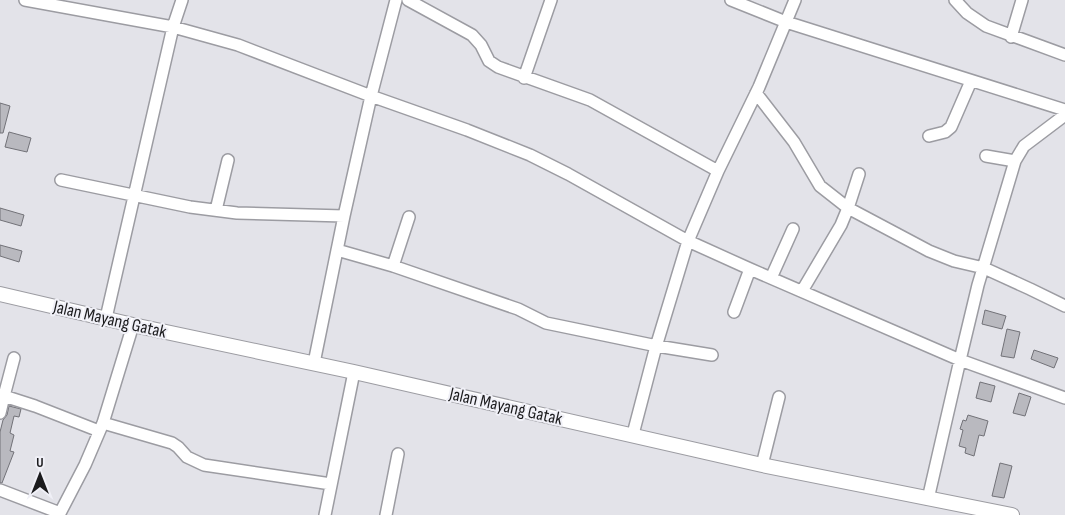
<svg xmlns="http://www.w3.org/2000/svg" width="1065" height="515" font-family="'Sofia Sans Condensed',sans-serif">
	<style>
		.building { fill: #b9b9bf; stroke: #727278 }
		.lines { fill: none; stroke-linecap: round; stroke-linejoin: round }
		.minor-casing { stroke: #9c9ca2; stroke-width: 14 }
		.tertiary-casing { stroke: #9c9ca2; stroke-width: 16 }
		.minor { stroke: #fff; stroke-width: 11 }
		.tertiary { stroke: #fff; stroke-width: 14 }
		.labels { text-anchor: middle; stroke-width: 4; stroke-linejoin: round; paint-order: stroke }
		.street-label { font-size: 18px; fill: #1b1b1d; stroke: #f0f0f7 }
	</style>
	<rect width="100%" height="100%" fill="#e3e3e9"/>
	<path class="building" d="M 0,103 L 10,106 L 3,133 L 0,133 Z
		M 9,132 L 31,138 L 27,152 L 5,147 Z
		M 0,208 L 24,215 L 21,226 L 0,220 Z
		M 0,245 L 22,251 L 19,262 L 0,256 Z
		M 985,310 L 1006,316 L 1002,329 L 982,324 Z
		M 1007,329 L 1020,332 L 1014,358 L 1001,356 Z
		M 1034,350 L 1058,358 L 1054,368 L 1031,359 Z
		M 980,382 L 995,386 L 991,402 L 976,398 Z
		M 1019,393 L 1031,397 L 1025,416 L 1013,413 Z
		M 9,406 L 21,409 L 19,417 L 14,416 L 10,433 L 14,435 L 10,451 L 14,452 L 2,483 L 0,483 L 0,432 L 3,420 L 7,415 Z
		M 968,415 L 988,421 L 984,436 L 979,435 L 974,456 L 965,453 L 966,448 L 959,446 L 963,430 L 960,429 L 963,420 L 966,421 Z
		M 1000,463 L 1012,466 L 1004,498 L 992,496 Z"/>
	<g class="lines">
		<defs>
			<path id="minor" d="M 25,0 L 173,27 L 238,45 L 371,96 L 396,0
				M 408,0 L 472,35 L 481,45 L 489,61 L 498,67 L 590,100 L 718,171 L 688,241 L 655,350 L 633,434
				M 731,0 L 786,22 L 1065,110
				M 955,0 L 967,13 L 986,26 L 1065,55
				M 1011,37 L 1022,0
				M 524,78 L 551,0
				M 756,93 L 794,142 L 820,186 L 848,208 L 841,225 L 802,291
				M 929,136 L 945,132 L 951,127 L 971,81
				M 986,156 L 1015,161
				M 718,171 L 759,87 L 795,0
				M 859,174 L 848,208 L 929,251 L 954,261 L 984,268 L 1030,289 L 1065,306
				M 61,180 L 190,207 L 237,213 L 344,216
				M 216,210 L 228,160
				M 337,250 L 393,266 L 518,309 L 546,323 L 657,346 L 712,355
				M 393,266 L 409,217
				M 771,278 L 793,229
				M 734,312 L 750,269
				M 106,318 L 173,27 L 182,0
				M 314,363 L 344,216 L 371,96 L 467,130 L 530,155 L 568,174 L 688,241 L 750,269 L 960,360 L 978,285 L 1015,161 L 1024,146 L 1065,115
				M 4,396 L 14,358
				M 0,413 L 4,396 L 35,406 L 99,431
				M 103,423 L 172,443 L 178,447 L 187,457 L 204,465 L 331,484
				M 762,465 L 779,397
				M 0,490 L 60,513
				M 928,499 L 960,360 L 1065,398
				M 59,515 L 85,465 L 103,423 L 133,325
				M 325,515 L 354,372
				M 386,515 L 398,454"/>
			<path id="tertiary" d="M 0,294 L 133,325 L 354,372 L 762,465 L 1012,515"/>
		</defs>
		<use href="#minor" class="minor-casing"/>
		<use href="#tertiary" class="tertiary-casing"/>
		<use href="#minor" class="minor"/>
		<use href="#tertiary" class="tertiary"/>
	</g>
	<g class="labels">
		<g class="street-label">
			<text transform="translate(110 319) rotate(13)" y="6">Jalan Mayang Gatak</text>
			<text transform="translate(506 406) rotate(13)" y="6">Jalan Mayang Gatak</text>
		</g>
	</g>
	<g transform="translate(40 475)" stroke="#f0f0f7" stroke-width="4" paint-order="stroke">
	<path d="M0-4L9 19L0 12L-9 19Z" fill="#1b1b1d"/>
	<text y="-8" font-size="14" font-weight="bold" text-anchor="middle" fill="#1b1b1d">U</text>
	</g>
</svg>
